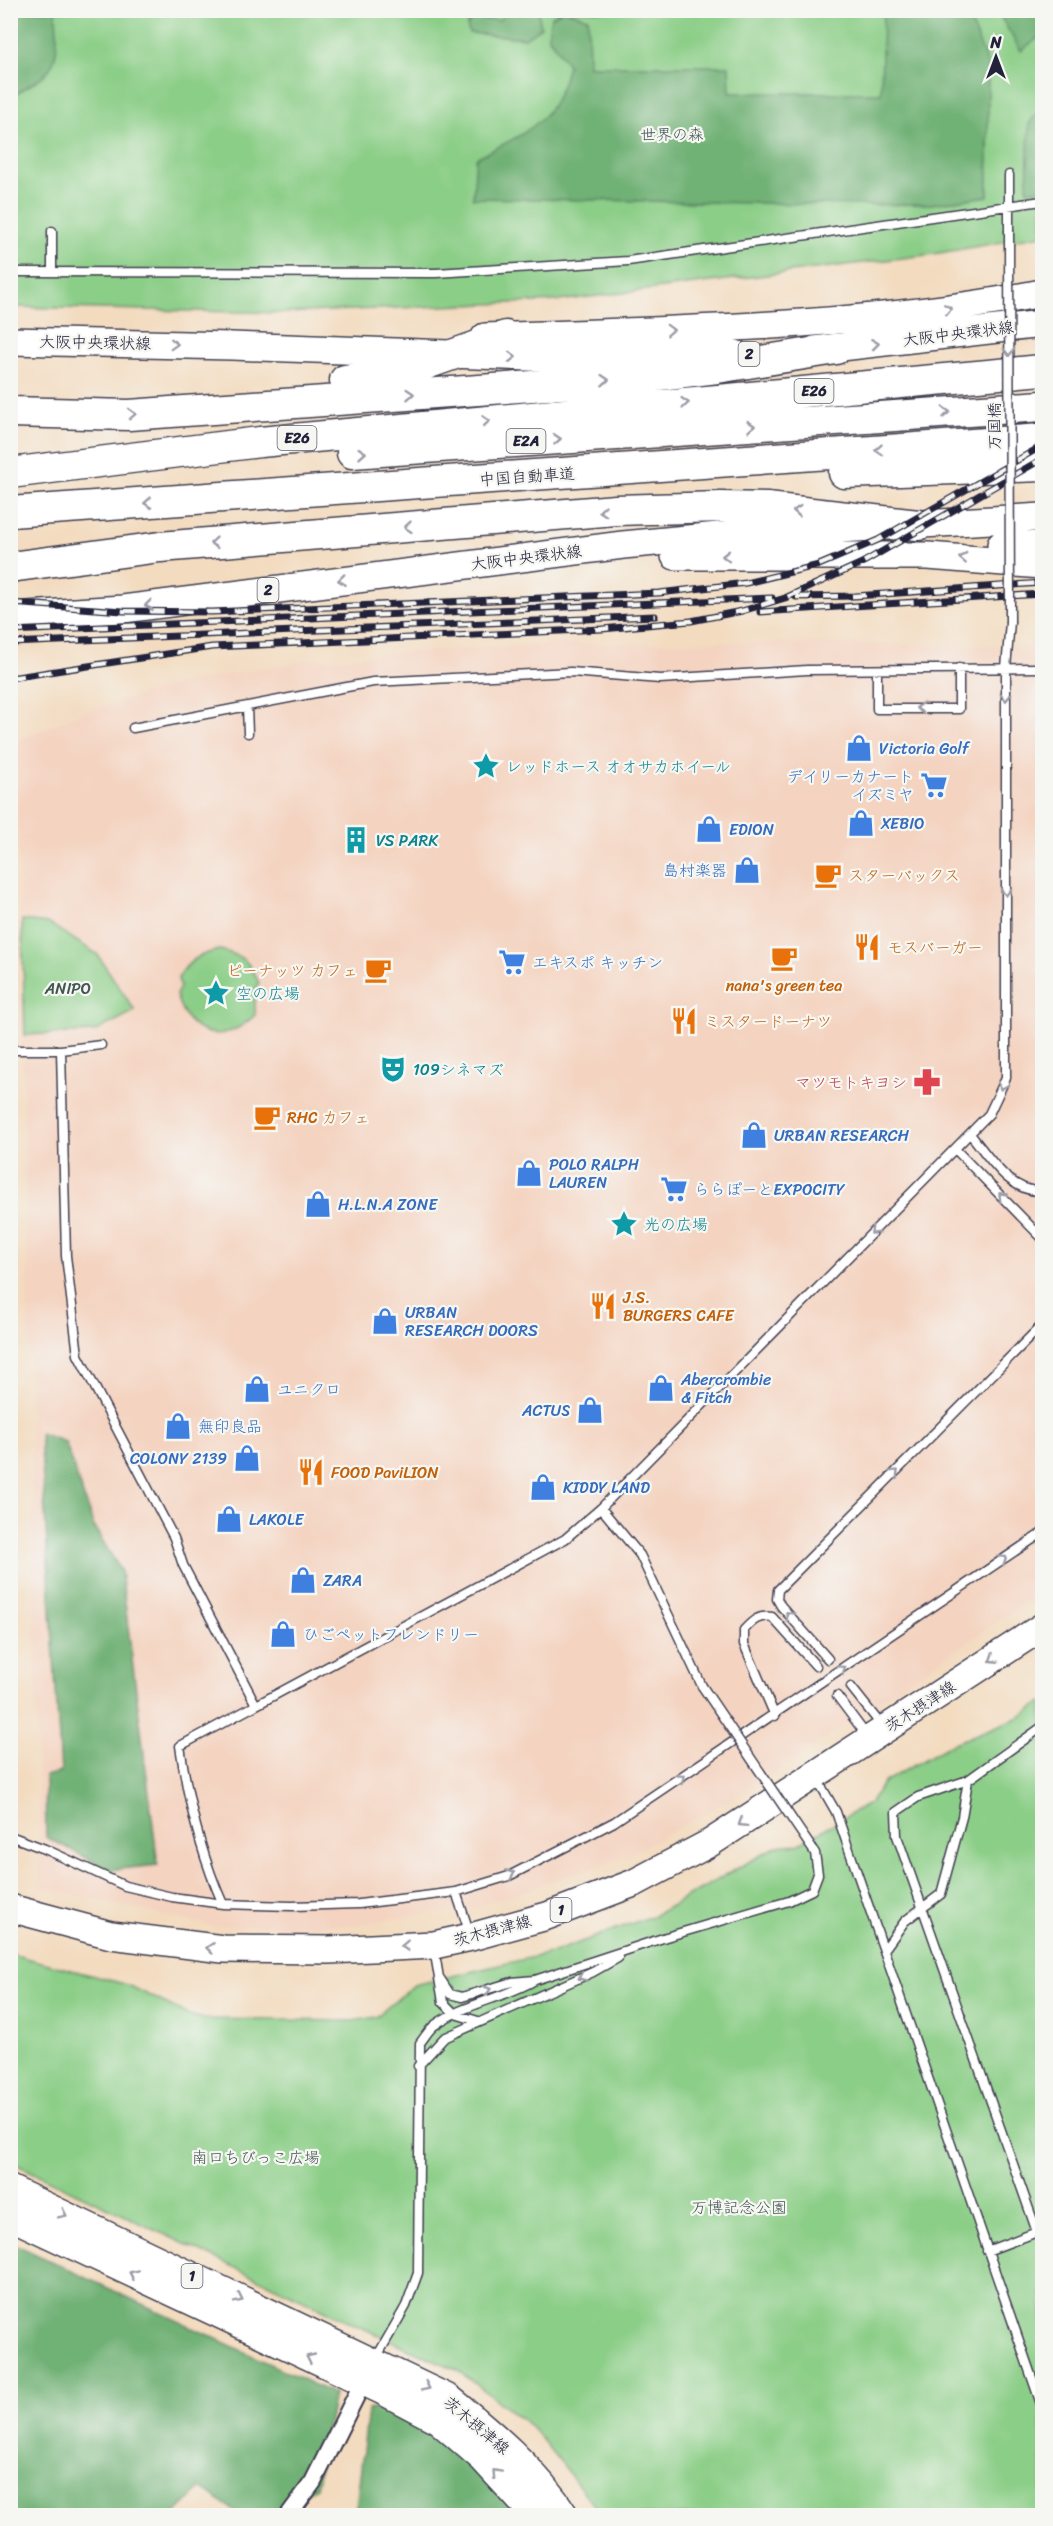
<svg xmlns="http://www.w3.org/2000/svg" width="1053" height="2526" font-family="Sriracha,'Klee One',sans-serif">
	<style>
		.built { fill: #f4d3c0 }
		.green { fill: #8bce87; stroke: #567861; stroke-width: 1.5 }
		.forest { fill: #70b174; stroke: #496a58; stroke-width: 1.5 }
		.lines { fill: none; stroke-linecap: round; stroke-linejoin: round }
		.service-casing { stroke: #413e4f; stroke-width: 11 }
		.minor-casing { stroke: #413e4f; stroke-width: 20 }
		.primary-casing { stroke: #413e4f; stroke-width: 30 }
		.motorway-casing { stroke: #413e4f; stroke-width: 33 }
		.service { stroke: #fff; stroke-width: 8 }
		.minor { stroke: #fff; stroke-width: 16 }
		.primary { stroke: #fff; stroke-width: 27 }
		.motorway { stroke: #fff; stroke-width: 30 }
		.rail-casing { stroke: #22223b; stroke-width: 7 }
		.rail { stroke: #f6f6f2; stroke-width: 4.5; stroke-dasharray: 14; stroke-linecap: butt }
		.service-bridge-casing { stroke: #413e4f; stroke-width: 11; stroke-linecap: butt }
		.service-bridge { stroke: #fff; stroke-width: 8 }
		.oneway { stroke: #9c9ca7 }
		.labels { text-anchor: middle; stroke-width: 4.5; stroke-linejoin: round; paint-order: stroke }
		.shield { fill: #f6f6f2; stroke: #626272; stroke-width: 1.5 }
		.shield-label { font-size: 15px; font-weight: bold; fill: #22223b }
		.park-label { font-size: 16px; fill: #425652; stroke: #f6f6f2 }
		.street-label { font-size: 16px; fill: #22223b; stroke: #f6f6f2 }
		.shop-label { font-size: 16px; fill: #366cbe; stroke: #f6f6f2; text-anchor: start }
		.culture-label { font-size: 16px; fill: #0d838f; stroke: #f6f6f2; text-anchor: start }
		.food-label { font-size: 16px; fill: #c56008; stroke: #f6f6f2; text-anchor: start }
		.health-label { font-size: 16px; fill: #be3a42; stroke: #f6f6f2; text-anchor: end }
	</style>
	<rect width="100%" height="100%" fill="#f6f6f2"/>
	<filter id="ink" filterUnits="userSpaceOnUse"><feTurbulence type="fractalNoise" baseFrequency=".0167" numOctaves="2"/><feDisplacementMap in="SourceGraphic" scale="12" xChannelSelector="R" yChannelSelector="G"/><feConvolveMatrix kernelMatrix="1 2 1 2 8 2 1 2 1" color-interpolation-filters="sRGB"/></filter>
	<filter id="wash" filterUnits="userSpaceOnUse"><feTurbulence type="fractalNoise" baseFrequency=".008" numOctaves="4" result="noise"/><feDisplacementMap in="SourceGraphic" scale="24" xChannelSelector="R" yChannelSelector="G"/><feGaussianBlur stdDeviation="1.35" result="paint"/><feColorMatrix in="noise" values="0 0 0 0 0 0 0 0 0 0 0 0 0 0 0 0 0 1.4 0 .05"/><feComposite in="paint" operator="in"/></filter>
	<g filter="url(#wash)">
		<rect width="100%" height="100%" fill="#f3dbbf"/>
		<path class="built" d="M 727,642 L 1042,646 L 1042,1591 L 758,1784 L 625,1857 L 475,1907 L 349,1925 L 214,1926 L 40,1888 L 16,741 L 86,711 L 186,682 L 303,661 L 417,651 L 566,644 Z"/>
		<path class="green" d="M 11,11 L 1042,11 L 1042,235 L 934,254 L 558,301 L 284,313 L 11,307 Z
			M 22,920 L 48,923 L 97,954 L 135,1011 L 94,1032 L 25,1035 Z
			M 220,950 C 244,956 249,961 259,983 L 255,991 L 255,1015 C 223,1046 189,1038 176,995 L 180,987 L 178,978 C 189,960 199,954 220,950 Z
			M 1042,1702 L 1042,2515 L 602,2515 L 532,2427 L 459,2371 L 356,2325 L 11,2162 L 11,1954 L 128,1985 L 189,2015 L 204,2019 L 353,2021 L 376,2017 L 414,1985 L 551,1953 L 655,1915 L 777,1846 L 798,1844 L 870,1803 L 884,1782 L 952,1744 L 1020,1717 Z"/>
		<path class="forest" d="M 538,10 L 541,27 L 525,38 L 469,33 L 467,26 L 472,19 L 500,20 L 505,11 Z
			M 563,10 L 588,18 L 589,66 L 729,66 L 730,93 L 881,93 L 883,11 L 963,11 L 974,29 L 988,66 L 988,196 L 931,204 L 866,205 L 473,198 L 476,158 C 525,133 555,124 568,65 L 548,36 L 551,17 Z
			M 15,11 L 56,11 C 56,32 62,58 45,74 C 35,84 21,88 11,99 L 10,30 Z
			M 997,11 L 1042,11 L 1042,35 L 1021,51 Z
			M 1042,106 L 1042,189 L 1027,191 L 1029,124 Z
			M 40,1433 L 65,1442 L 94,1527 L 121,1571 L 158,1865 L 110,1870 L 46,1837 L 45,1776 L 61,1772 Z
			M 10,2242 L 334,2394 L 316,2487 L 271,2515 L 241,2515 L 201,2488 L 174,2515 L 13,2515 L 10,2482 Z
			M 393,2405 C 444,2435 483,2467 517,2516 L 355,2516 L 368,2410 Z"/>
	</g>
	<g filter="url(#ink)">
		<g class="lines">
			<defs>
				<path id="service" d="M 1009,230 L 1009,175
					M 52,231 L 52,272
					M 10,272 L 436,273 L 628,261 L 1042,201
					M 1010,622 L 1006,668 L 1006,1078 L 989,1114 L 601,1508 L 565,1539 L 180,1746 C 188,1801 200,1853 223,1904 L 292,1906 L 359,1904 L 456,1892 L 509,1876 L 614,1822 L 1042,1533
					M 877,671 L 877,709 L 959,709 L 959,668
					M 247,707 L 248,733
					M 133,728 L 373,682 L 571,672 L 660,679 L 807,670 L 1042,668
					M 10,1050 L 61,1050 L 101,1045
					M 61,1050 L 66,1256 L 78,1355 L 174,1538 L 183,1565 L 256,1705
					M 970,1134 C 989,1156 1009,1193 1042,1191
					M 955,1149 L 1042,1238
					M 601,1508 L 640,1555 L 702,1686
					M 828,1659 L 781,1606 L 777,1599 L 778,1590 L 1042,1325
					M 851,1687 L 882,1726
					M 837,1696 L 867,1736
					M 775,1716 L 744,1644 L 744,1630 C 753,1620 759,1615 772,1617 L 816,1666
					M 817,1779 L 836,1812 L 1042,2407
					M 10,1836 L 45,1849 L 125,1886 L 172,1897 L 223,1904
					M 456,1892 L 470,1934
					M 434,1948 L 443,2002 L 455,2014 L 478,2021
					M 884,1950 L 905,1921 L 941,1894 L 962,1817 L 968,1780
					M 439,1977 L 450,1994 L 462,1997 L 512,1982 L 535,1980 L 666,1937 L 789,1901
					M 418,2066 L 444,2038 L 593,1972 L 618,1958
					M 987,2251 L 1037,2232 L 897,1836 L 896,1812 L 918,1797 L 968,1780 L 1042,1727
					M 375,2360 L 406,2306 L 418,2273 L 420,2043 C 425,2037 429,2029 435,2025 C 463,2004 505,1998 535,1980"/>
				<path id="minor" d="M 288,2516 L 313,2482 L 367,2374"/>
				<path id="primary" d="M 485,337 C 671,330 859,328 1042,293
					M 10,341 L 232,346 L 556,358 L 735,354
					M 815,350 L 1042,324
					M 1001,545 L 1042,545
					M 675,556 L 928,556 L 1042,565
					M 10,616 L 123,609 L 623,545 L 719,536 L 1042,517
					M 10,1908 L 111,1935 L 223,1949 L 329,1950 L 434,1945 L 471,1937 L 547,1916 L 634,1883 L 710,1843 L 1042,1627
					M 10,2189 L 450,2399 C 492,2433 536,2470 565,2516
					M 10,2216 L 383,2391 L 438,2420 L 482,2458 L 535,2516"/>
				<path id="motorway" d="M 345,380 L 412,369 L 506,336
					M 10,412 L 129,415 L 617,380 L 717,368 L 836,349
					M 352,453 L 1042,406
					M 10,473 L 260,442 L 1042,370
					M 844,473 L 1042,466
					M 10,512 L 1042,439
					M 10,567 L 160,547 L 616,510 L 721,507 L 767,508 L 918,525"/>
			</defs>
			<use href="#service" class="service-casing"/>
			<use href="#minor" class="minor-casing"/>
			<use href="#primary" class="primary-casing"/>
			<use href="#motorway" class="motorway-casing"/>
			<use href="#service" class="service"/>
			<use href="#minor" class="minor"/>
			<use href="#primary" class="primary"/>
			<use href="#motorway" class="motorway"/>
			<defs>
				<path id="rail" d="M 796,597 L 855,596 L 1042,583
					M 10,603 L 123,611 L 212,612 L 659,593 L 746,583 L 819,565 L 878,540 L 1042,446
					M 760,612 L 1042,594
					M 10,631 L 772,598
					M 10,643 L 655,616
					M 10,678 L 212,647 L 602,629 L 691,621 L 742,611 L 785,598 L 862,563 L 1042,459"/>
			</defs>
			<use href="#rail" class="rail-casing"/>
			<use href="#rail" class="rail"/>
			<defs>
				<path id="service-bridge" d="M 1009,230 L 1010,622
					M 702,1686 L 815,1853 L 818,1874 L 812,1890 L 789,1901"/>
			</defs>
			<use href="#service-bridge" class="service-bridge-casing"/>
			<use href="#service-bridge" class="service-bridge"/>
		</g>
		<defs><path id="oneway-chevron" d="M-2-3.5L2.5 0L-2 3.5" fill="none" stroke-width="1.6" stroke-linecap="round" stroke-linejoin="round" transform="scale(1.5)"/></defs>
		<g class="oneway">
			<use href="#oneway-chevron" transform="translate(948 309) rotate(-9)"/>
			<use href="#oneway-chevron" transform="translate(670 330) rotate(-2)"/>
			<use href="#oneway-chevron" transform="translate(174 344) rotate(2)"/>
			<use href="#oneway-chevron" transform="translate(875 344) rotate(-7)"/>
			<use href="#oneway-chevron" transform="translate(1009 352) rotate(90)"/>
			<use href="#oneway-chevron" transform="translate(512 357) rotate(1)"/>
			<use href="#oneway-chevron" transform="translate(605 380) rotate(-4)"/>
			<use href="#oneway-chevron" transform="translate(410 394) rotate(-4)"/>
			<use href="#oneway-chevron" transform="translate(685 403) rotate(-5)"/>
			<use href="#oneway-chevron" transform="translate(946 412) rotate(-4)"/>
			<use href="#oneway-chevron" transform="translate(132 414) rotate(-2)"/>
			<use href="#oneway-chevron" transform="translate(486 421) rotate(-5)"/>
			<use href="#oneway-chevron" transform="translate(751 426) rotate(-4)"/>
			<use href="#oneway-chevron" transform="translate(557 439) rotate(-4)"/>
			<use href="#oneway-chevron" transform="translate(879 450) rotate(176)"/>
			<use href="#oneway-chevron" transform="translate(362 453) rotate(-4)"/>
			<use href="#oneway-chevron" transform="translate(148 503) rotate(176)"/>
			<use href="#oneway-chevron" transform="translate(603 511) rotate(175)"/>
			<use href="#oneway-chevron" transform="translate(797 511) rotate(-176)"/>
			<use href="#oneway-chevron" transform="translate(408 527) rotate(175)"/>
			<use href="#oneway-chevron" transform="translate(214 543) rotate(175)"/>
			<use href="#oneway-chevron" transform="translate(726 556) rotate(180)"/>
			<use href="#oneway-chevron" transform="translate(963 558) rotate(-177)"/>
			<use href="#oneway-chevron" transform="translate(342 580) rotate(173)"/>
			<use href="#oneway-chevron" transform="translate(149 605) rotate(173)"/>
			<use href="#oneway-chevron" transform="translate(1006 697) rotate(90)"/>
			<use href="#oneway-chevron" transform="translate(920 708) rotate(-180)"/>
			<use href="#oneway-chevron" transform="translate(1006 892) rotate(90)"/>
			<use href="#oneway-chevron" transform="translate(1002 1086) rotate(112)"/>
			<use href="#oneway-chevron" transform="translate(1002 1196) rotate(-134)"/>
			<use href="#oneway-chevron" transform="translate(874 1231) rotate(135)"/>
			<use href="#oneway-chevron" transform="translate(895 1473) rotate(-45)"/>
			<use href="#oneway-chevron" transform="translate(1003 1559) rotate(-34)"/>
			<use href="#oneway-chevron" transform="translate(789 1615) rotate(-132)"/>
			<use href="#oneway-chevron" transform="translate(993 1659) rotate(147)"/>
			<use href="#oneway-chevron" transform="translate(842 1669) rotate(-34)"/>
			<use href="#oneway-chevron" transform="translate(681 1778) rotate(-34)"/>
			<use href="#oneway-chevron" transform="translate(742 1823) rotate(148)"/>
			<use href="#oneway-chevron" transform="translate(511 1874) rotate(-23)"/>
			<use href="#oneway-chevron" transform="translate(405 1946) rotate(177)"/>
			<use href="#oneway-chevron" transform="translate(210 1948) rotate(-173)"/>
			<use href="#oneway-chevron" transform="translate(582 1977) rotate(156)"/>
			<use href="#oneway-chevron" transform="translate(487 1990) rotate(-17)"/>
			<use href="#oneway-chevron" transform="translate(63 2214) rotate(26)"/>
			<use href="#oneway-chevron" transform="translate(133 2274) rotate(-155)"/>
			<use href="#oneway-chevron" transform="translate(239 2299) rotate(26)"/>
			<use href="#oneway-chevron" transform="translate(310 2358) rotate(-155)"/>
			<use href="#oneway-chevron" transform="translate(426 2387) rotate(26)"/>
			<use href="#oneway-chevron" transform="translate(496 2473) rotate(-133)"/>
		</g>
	</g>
	<defs>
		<symbol id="shop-bare" viewBox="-9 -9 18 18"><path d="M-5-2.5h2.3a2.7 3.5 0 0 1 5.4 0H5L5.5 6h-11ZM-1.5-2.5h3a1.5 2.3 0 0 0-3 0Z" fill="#3f7fe0" stroke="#f6f6f2" stroke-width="2.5" paint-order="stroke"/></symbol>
		<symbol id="sight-bare" viewBox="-9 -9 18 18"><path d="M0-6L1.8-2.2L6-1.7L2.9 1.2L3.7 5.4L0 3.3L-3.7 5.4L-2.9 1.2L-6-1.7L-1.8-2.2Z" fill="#0f9aa8" stroke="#f6f6f2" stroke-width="2.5" paint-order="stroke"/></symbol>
		<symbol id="supermarket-bare" viewBox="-9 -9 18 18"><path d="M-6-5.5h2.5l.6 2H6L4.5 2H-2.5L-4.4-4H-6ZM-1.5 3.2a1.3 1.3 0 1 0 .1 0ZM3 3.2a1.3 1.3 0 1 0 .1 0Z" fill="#3f7fe0" stroke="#f6f6f2" stroke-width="2.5" paint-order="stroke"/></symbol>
		<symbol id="building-bare" viewBox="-9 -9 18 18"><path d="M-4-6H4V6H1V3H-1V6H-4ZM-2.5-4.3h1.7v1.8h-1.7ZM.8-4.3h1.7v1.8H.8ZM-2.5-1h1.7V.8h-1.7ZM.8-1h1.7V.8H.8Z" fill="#0f9aa8" stroke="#f6f6f2" stroke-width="2.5" paint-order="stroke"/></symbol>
		<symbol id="cafe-bare" viewBox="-9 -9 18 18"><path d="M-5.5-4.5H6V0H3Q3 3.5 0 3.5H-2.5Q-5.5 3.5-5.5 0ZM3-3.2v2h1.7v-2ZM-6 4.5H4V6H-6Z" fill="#e8710a" stroke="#f6f6f2" stroke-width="2.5" paint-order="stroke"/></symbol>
		<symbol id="restaurant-bare" viewBox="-9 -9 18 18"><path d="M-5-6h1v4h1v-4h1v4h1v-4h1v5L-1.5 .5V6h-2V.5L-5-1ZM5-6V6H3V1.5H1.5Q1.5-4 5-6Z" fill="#e8710a" stroke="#f6f6f2" stroke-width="2.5" paint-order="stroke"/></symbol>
		<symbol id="theatre-bare" viewBox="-9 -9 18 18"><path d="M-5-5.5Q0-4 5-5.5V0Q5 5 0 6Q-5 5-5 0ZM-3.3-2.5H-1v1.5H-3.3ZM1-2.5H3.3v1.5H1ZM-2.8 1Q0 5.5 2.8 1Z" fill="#0f9aa8" stroke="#f6f6f2" stroke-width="2.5" paint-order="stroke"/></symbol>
		<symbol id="pharmacy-bare" viewBox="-9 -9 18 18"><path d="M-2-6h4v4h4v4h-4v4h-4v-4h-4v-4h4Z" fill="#e0444e" stroke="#f6f6f2" stroke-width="2.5" paint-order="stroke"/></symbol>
	</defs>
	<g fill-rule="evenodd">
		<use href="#shop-bare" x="840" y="729" width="38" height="38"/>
		<use href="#sight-bare" x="467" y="747" width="38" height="38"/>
		<use href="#supermarket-bare" x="915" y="766" width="38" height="38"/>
		<use href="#shop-bare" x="842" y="804" width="38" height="38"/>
		<use href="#shop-bare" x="690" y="810" width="38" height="38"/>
		<use href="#building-bare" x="337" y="821" width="38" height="38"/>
		<use href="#shop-bare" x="728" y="851" width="38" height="38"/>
		<use href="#cafe-bare" x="809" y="856" width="38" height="38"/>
		<use href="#restaurant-bare" x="848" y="928" width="38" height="38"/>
		<use href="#cafe-bare" x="765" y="939" width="38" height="38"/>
		<use href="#supermarket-bare" x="493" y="943" width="38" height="38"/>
		<use href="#cafe-bare" x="359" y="951" width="38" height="38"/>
		<use href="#sight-bare" x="197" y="974" width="38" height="38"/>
		<use href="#restaurant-bare" x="665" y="1002" width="38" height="38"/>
		<use href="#theatre-bare" x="374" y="1050" width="38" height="38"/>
		<use href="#pharmacy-bare" x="908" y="1063" width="38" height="38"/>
		<use href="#cafe-bare" x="248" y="1098" width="38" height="38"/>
		<use href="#shop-bare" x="735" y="1116" width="38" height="38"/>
		<use href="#shop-bare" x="510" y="1154" width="38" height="38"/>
		<use href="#supermarket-bare" x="655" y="1170" width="38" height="38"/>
		<use href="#shop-bare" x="299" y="1185" width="38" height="38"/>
		<use href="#sight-bare" x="605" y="1205" width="38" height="38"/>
		<use href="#restaurant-bare" x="584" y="1287" width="38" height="38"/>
		<use href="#shop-bare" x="366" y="1302" width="38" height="38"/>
		<use href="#shop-bare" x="642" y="1369" width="38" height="38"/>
		<use href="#shop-bare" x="238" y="1370" width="38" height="38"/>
		<use href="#shop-bare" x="571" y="1391" width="38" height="38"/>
		<use href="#shop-bare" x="159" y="1407" width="38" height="38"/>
		<use href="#shop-bare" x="228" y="1439" width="38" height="38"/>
		<use href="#restaurant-bare" x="292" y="1453" width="38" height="38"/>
		<use href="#shop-bare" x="524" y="1468" width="38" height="38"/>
		<use href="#shop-bare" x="210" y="1500" width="38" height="38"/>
		<use href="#shop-bare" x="284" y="1561" width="38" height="38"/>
		<use href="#shop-bare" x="264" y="1615" width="38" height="38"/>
	</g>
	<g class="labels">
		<g class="shield">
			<rect x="738.5" y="342" width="21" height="24" rx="4.5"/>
			<rect x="794.5" y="379" width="39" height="24" rx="4.5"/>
			<rect x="277.5" y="426" width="39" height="24" rx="4.5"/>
			<rect x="506.5" y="429" width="39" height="24" rx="4.5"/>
			<rect x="257.5" y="578" width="21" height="24" rx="4.5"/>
			<rect x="550.5" y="1898" width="21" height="24" rx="4.5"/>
			<rect x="181.5" y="2264" width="21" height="24" rx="4.5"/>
		</g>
		<g class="shield-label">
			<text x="749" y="359">2</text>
			<text x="814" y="396">E26</text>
			<text x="297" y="443">E26</text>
			<text x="526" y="446">E2A</text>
			<text x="268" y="595">2</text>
			<text x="561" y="1915">1</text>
			<text x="192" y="2281">1</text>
		</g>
		<g class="park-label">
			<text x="672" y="140">世界の森</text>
			<text x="68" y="994">ANIPO</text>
			<text x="256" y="2163">南口ちびっこ広場</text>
			<text x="739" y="2213">万博記念公園</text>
		</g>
		<g class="street-label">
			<text transform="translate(958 333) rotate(-7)" y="6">大阪中央環状線</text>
			<text transform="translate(95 342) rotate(1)" y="6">大阪中央環状線</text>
			<text transform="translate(994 426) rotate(-90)" y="6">万国橋</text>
			<text transform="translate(527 476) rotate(-4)" y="6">中国自動車道</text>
			<text transform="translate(526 557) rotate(-7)" y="6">大阪中央環状線</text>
			<text transform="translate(920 1706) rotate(-33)" y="6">茨木摂津線</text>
			<text transform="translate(492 1930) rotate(-15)" y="6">茨木摂津線</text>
			<text transform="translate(477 2425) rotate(40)" y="6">茨木摂津線</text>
		</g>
		<g class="shop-label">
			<text x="879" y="754">Victoria Golf</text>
			<text x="914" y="782" text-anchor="end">デイリーカナート<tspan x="914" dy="18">イズミヤ</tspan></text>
			<text x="881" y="829">XEBIO</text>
			<text x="729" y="835">EDION</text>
			<text x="727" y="876" text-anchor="end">島村楽器</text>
			<text x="532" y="968">エキスポ キッチン</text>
			<text x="774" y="1141">URBAN RESEARCH</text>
			<text x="549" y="1170">POLO RALPH<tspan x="549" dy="18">LAUREN</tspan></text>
			<text x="694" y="1195">ららぽーとEXPOCITY</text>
			<text x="338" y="1210">H.L.N.A ZONE</text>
			<text x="405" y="1318">URBAN<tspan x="405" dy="18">RESEARCH DOORS</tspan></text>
			<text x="681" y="1385">Abercrombie<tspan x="681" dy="18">&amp; Fitch</tspan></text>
			<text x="277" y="1395">ユニクロ</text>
			<text x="570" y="1416" text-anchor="end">ACTUS</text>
			<text x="198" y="1432">無印良品</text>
			<text x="227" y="1464" text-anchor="end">COLONY 2139</text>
			<text x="563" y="1493">KIDDY LAND</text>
			<text x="249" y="1525">LAKOLE</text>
			<text x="323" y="1586">ZARA</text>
			<text x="303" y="1640">ひごペットフレンドリー</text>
		</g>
		<g class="culture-label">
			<text x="506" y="772">レッドホース オオサカホイール</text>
			<text x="376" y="846">VS PARK</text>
			<text x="236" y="999">空の広場</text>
			<text x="413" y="1075">109シネマズ</text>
			<text x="644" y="1230">光の広場</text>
		</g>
		<g class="food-label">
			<text x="848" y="881">スターバックス</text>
			<text x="887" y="953">モスバーガー</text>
			<text x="358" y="976" text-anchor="end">ピーナッツ カフェ</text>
			<text x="784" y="991" text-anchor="middle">nana's green tea</text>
			<text x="704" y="1027">ミスタードーナツ</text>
			<text x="287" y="1123">RHC カフェ</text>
			<text x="623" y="1303">J.S.<tspan x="623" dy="18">BURGERS CAFE</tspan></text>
			<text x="331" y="1478">FOOD PaviLION</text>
		</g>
		<g class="health-label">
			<text x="907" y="1088">マツモトキヨシ</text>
		</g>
	</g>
	<rect width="1053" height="2526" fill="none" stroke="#f6f6f2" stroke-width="36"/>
	<g transform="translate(996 57)" stroke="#f6f6f2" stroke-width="4.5" paint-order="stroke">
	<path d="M0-4.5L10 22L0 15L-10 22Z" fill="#22223b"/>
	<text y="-9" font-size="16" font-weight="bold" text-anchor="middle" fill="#22223b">N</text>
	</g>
</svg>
